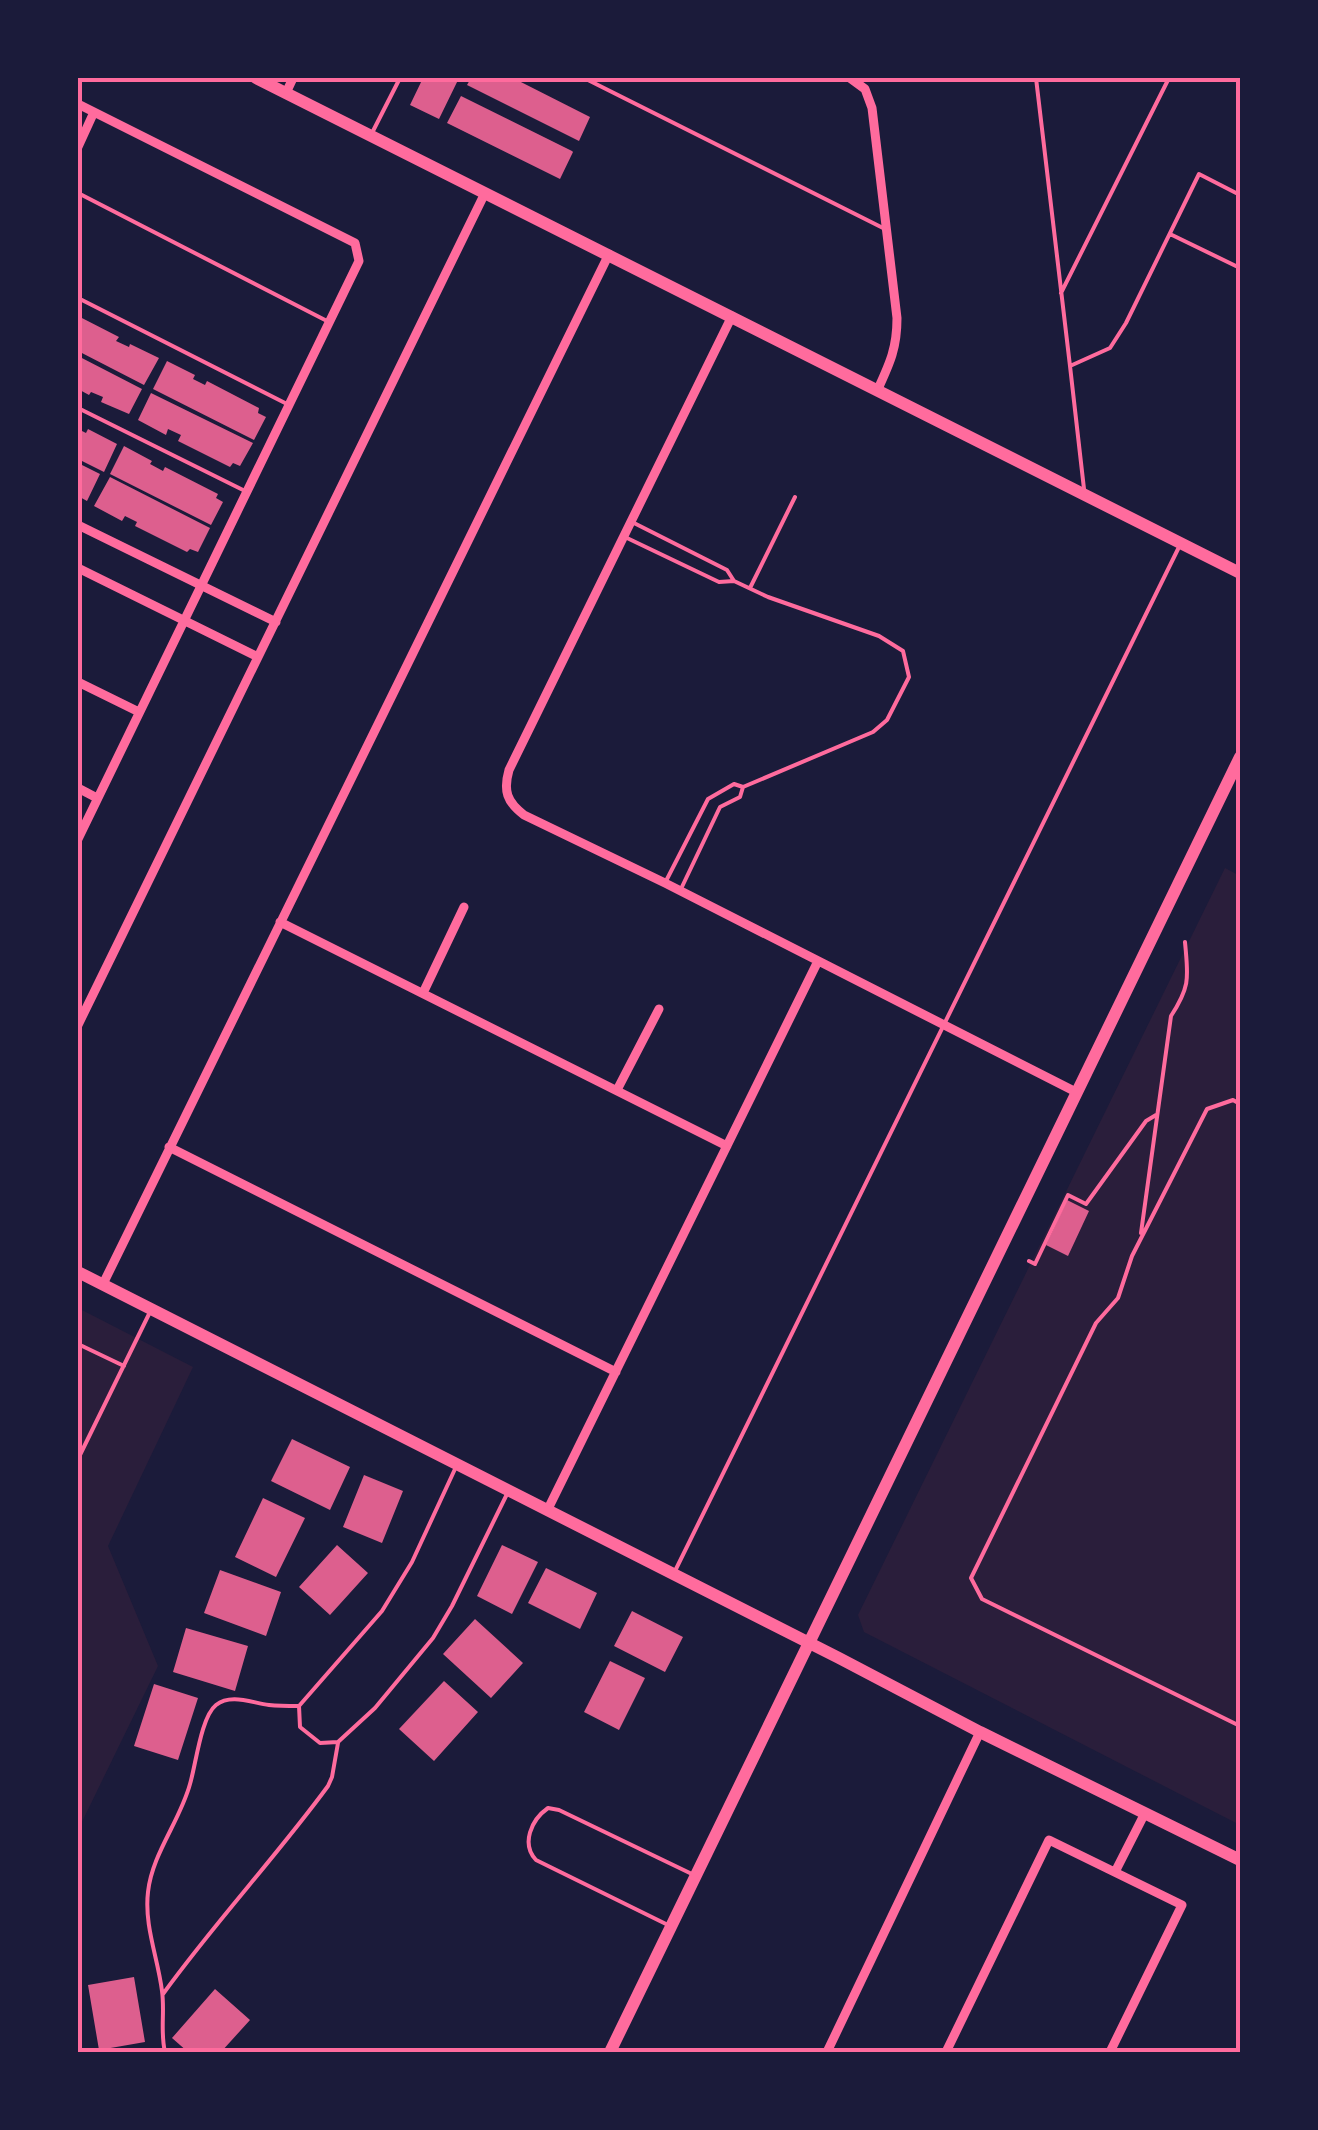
<svg xmlns="http://www.w3.org/2000/svg" width="1318" height="2130" font-family="'PT Sans',sans-serif">
	<style>
		.green { fill: #2a1e3b }
		.building { fill: #dd5f8e }
		.lines { fill: none; stroke-linecap: round; stroke-linejoin: round }
		.path { stroke: #ff6b9d; stroke-width: 4 }
		.service { stroke: #ff6b9d; stroke-width: 4 }
		.minor { stroke: #ff6b9d; stroke-width: 9 }
		.secondary { stroke: #ff6b9d; stroke-width: 12 }
		.neatline { fill: none; stroke: #ff6b9d; stroke-width: 4 }
	</style>
	<rect width="100%" height="100%" fill="#1b1b3a"/>
	<path class="green" d="M 1225,868 L 1240,876 L 1240,1825 L 864,1632 L 858,1615 Z
		M 78,1308 L 193,1367 L 108,1546 L 158,1666 L 78,1830 Z"/>
	<path class="building" d="M 423,78 L 459,78 L 439,119 L 410,105 Z
		M 471,78 L 513,78 L 590,117 L 579,141 L 467,85 Z
		M 461,96 L 572,151 L 573,152 L 560,179 L 447,123 Z
		M 78,316 L 119,337 L 116,341 L 129,347 L 130,344 L 159,358 L 144,385 L 78,351 Z
		M 78,356 L 142,389 L 129,414 L 101,402 L 103,397 L 91,392 L 89,395 L 78,389 Z
		M 167,361 L 195,375 L 193,379 L 205,385 L 207,381 L 259,408 L 258,413 L 266,417 L 254,440 L 153,389 Z
		M 151,393 L 253,443 L 240,466 L 233,463 L 230,467 L 178,441 L 181,435 L 168,429 L 166,435 L 138,420 Z
		M 78,429 L 86,433 L 88,429 L 117,444 L 104,472 L 78,459 Z
		M 124,446 L 152,461 L 150,464 L 163,471 L 165,467 L 218,494 L 216,498 L 223,502 L 211,525 L 110,474 Z
		M 78,463 L 100,474 L 87,501 L 78,496 Z
		M 110,477 L 210,528 L 198,552 L 190,549 L 187,552 L 135,526 L 137,522 L 125,516 L 122,521 L 94,506 Z
		M 1067,1200 L 1089,1211 L 1068,1256 L 1046,1245 Z
		M 292,1439 L 350,1467 L 330,1510 L 271,1481 Z
		M 364,1475 L 403,1491 L 382,1543 L 343,1527 Z
		M 263,1498 L 305,1518 L 276,1577 L 235,1557 Z
		M 337,1545 L 368,1573 L 330,1615 L 299,1587 Z
		M 502,1545 L 538,1562 L 512,1614 L 477,1596 Z
		M 546,1568 L 597,1593 L 580,1629 L 528,1603 Z
		M 220,1570 L 281,1592 L 266,1636 L 204,1613 Z
		M 632,1611 L 683,1637 L 665,1672 L 614,1646 Z
		M 475,1619 L 523,1663 L 491,1698 L 443,1654 Z
		M 186,1628 L 248,1646 L 235,1691 L 173,1672 Z
		M 610,1661 L 645,1678 L 619,1730 L 584,1712 Z
		M 444,1681 L 478,1712 L 434,1761 L 399,1729 Z
		M 154,1684 L 198,1698 L 178,1760 L 134,1746 Z
		M 134,1977 L 145,2042 L 99,2050 L 88,1985 Z
		M 215,1989 L 250,2020 L 221,2052 L 188,2052 L 172,2038 Z"/>
	<g class="lines">
		<path class="path" d="M 1240,1104 L 1233,1100 L 1207,1109 L 1132,1256 L 1118,1298 L 1096,1323 L 971,1578 L 982,1599 L 1240,1726
			M 1141,1233 L 1171,1016 C 1191,985 1188,977 1185,942
			M 1029,1261 L 1035,1264 L 1068,1195 L 1086,1204 L 1146,1121 L 1156,1115
			M 78,2046 L 78,2052"/>
		<path class="service" d="M 584,78 L 885,229
			M 1036,78 L 1070,366
			M 373,131 L 400,78
			M 78,193 L 327,321
			M 1170,234 L 1240,268
			M 1061,293 L 1169,78
			M 78,298 L 289,405
			M 78,408 L 243,490
			M 1084,489 L 1070,366 L 1110,348 L 1126,323 L 1199,174 L 1240,195
			M 632,522 L 727,570 L 734,581
			M 627,538 L 719,582 L 734,581 L 768,597 L 879,636 L 903,651 L 909,677 L 887,720 L 873,732 L 743,787 L 734,784 L 708,799 L 665,883
			M 750,588 L 795,497
			M 680,891 L 720,807 L 740,797 L 743,787
			M 78,1344 L 124,1366
			M 78,1459 L 150,1312
			M 455,1469 L 412,1562 L 382,1611 L 299,1706 L 300,1727 L 320,1743 L 338,1742 L 375,1708 L 433,1638 L 452,1606 L 508,1492
			M 675,1571 L 1179,547
			M 668,1925 L 536,1860 C 521,1844 531,1820 548,1808 L 559,1810 L 694,1875
			M 163,1994 C 215,1922 276,1857 328,1786 L 332,1777 L 338,1743
			M 165,2052 C 160,2032 165,2012 162,1991 C 158,1958 144,1926 148,1892 C 152,1854 180,1821 190,1784 C 196,1764 201,1717 216,1705 C 231,1693 252,1703 269,1705 C 279,1706 289,1706 299,1706"/>
		<path class="minor" d="M 850,78 L 865,89 L 872,108 L 897,318 C 897,348 890,363 878,389
			M 286,93 L 293,78
			M 78,104 L 355,243 L 359,261 L 78,839
			M 78,147 L 94,112
			M 732,316 L 509,770 C 503,791 507,802 524,815 L 665,883 L 1076,1092
			M 78,525 L 276,622
			M 78,568 L 258,657
			M 78,682 L 139,712
			M 78,788 L 97,798
			M 280,922 L 727,1146
			M 423,993 L 464,907
			M 78,1025 L 485,193
			M 617,1090 L 659,1009
			M 169,1147 L 616,1372
			M 103,1284 L 609,254
			M 547,1511 L 818,961
			M 1115,1872 L 1145,1813
			M 827,2052 L 980,1732
			M 946,2052 L 1049,1840 L 1182,1905 L 1110,2052"/>
		<path class="secondary" d="M 256,78 L 1240,573
			M 78,1272 L 839,1658 L 980,1732 L 1240,1860
			M 610,2052 L 1240,757"/>
	</g>
	<rect width="1318" height="2130" fill="none" stroke="#1b1b3a" stroke-width="160"/>
	<rect x="80" y="80" width="1158" height="1970" class="neatline"/>
</svg>
